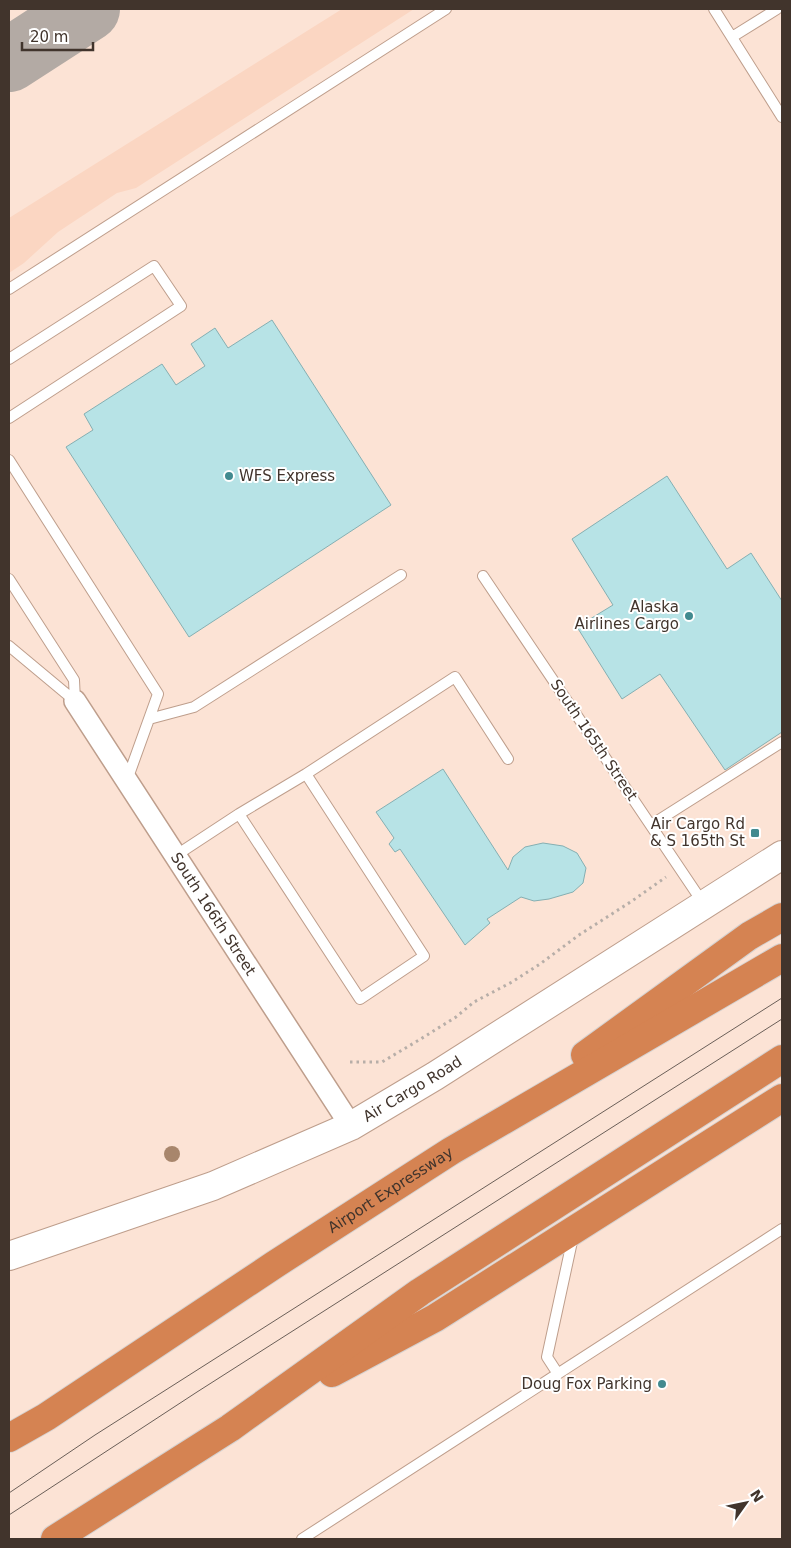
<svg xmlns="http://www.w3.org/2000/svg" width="791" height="1548" font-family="'DejaVu Sans',sans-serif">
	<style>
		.built { fill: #fce3d5 }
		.green { fill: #fbd6c2 }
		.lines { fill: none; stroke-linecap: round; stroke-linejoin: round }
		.taxiway { stroke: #b3aaa4; stroke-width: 64 }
		.building { fill: #b7e3e6; stroke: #85afb2 }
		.lane-casing { stroke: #be9e8c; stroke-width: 12 }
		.street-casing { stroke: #be9e8c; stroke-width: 24 }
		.secondary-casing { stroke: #be9e8c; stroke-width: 30 }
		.highway-casing { stroke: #d5d2d1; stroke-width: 30 }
		.path { stroke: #b7aea8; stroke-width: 3; stroke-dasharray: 2.5 4; stroke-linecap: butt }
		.lane { stroke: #fff; stroke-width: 10 }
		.street { stroke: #fff; stroke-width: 21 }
		.secondary { stroke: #fff; stroke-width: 28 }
		.highway { stroke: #d58352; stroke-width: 28 }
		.tram { stroke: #6b5f58; stroke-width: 1 }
		.tree { fill: #a8866c }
		.poi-dot { fill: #428a8f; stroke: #fff; stroke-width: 2 }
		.labels { text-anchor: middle; stroke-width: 4; stroke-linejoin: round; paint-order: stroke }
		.poi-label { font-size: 15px; fill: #41342c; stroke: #fff; text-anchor: end }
		.street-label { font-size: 15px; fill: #41342c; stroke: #fff }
	</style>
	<rect width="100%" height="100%" fill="#fbf4f0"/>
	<path class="built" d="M 9,9 L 782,9 L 782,1539 L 9,1539 Z"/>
	<path class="green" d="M 342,9 L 414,9 L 136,188 L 117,193 L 58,232 L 24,263 L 9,273 L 9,218 Z"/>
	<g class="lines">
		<path class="taxiway" d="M 9,60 L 88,9"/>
	</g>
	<path class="building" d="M 272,320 L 391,505 L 189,637 L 66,447 L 93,430 L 84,414 L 162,364 L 176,385 L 205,366 L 191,344 L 215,328 L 228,348 Z
		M 667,476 L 727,569 L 751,553 L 782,601 L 782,732 L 725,770 L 660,674 L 622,699 L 577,627 L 613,605 L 572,539 Z
		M 443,769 L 508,870 L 513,857 L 525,847 L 543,843 L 563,846 L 577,853 L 586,868 L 583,883 L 573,892 L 549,899 L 534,901 L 521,897 L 487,919 L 490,923 L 465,945 L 400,849 L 395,852 L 389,844 L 394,838 L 376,812 Z"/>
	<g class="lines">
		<defs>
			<path id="lane" d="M 714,9 L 782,117
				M 732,37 L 777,9
				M 9,289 L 446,9
				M 9,359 L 154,266 L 181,306 L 9,418
				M 9,460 L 158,694 L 127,780
				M 483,576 L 703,903
				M 9,579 L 74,680 L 75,701
				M 9,646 L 75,701
				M 149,719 L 194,707 L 401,575
				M 239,814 L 360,999 L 424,956 L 306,774
				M 651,825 L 782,742
				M 175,856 L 239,814 L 306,774 L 455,677 L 508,759
				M 558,1374 L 547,1357 L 573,1237
				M 302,1539 L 782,1229"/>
			<g id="street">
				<path id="s1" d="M 75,701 L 351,1126"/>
			</g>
			<g id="secondary">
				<path id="s2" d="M 9,1256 L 213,1186 L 351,1126 L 435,1076 L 782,855"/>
			</g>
			<g id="highway">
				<path d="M 585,1055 L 749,936 L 782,917"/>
				<path d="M 332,1373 L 435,1318 L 782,1098"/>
				<path id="s3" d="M 9,1438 L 46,1417 L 274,1265 L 451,1151 L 782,958"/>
				<path d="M 55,1539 L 230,1428 L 420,1292 L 782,1059"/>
			</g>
		</defs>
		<use href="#lane" class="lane-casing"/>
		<use href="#street" class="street-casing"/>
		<use href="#secondary" class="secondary-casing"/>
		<use href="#highway" class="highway-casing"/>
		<path class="path" d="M 350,1062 L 382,1062 L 419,1040 L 456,1017 L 474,1002 L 512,982 L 540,964 L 579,935 L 632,901 L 666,877"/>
		<use href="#lane" class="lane"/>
		<use href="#street" class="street"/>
		<use href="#secondary" class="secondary"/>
		<use href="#highway" class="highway"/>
		<path class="tram" d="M 9,1493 L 95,1435 L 782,998
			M 9,1515 L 197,1392 L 782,1019"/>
	</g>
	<circle class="tree" cx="172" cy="1154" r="8"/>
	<g class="poi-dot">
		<circle cx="229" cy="476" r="5"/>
		<circle cx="689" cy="616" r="5"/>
		<rect x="750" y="828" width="10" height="10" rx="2.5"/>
		<circle cx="662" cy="1384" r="5"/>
	</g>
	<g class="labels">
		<g class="poi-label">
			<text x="239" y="481" text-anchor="start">WFS Express</text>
			<text x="679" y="612">Alaska<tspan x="679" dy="17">Airlines Cargo</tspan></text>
			<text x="745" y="829">Air Cargo Rd<tspan x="745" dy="17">&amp; S 165th St</tspan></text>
			<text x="652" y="1389">Doug Fox Parking</text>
		</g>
		<g class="street-label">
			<text transform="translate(594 740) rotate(56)" y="5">South 165th Street</text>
			<text dy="5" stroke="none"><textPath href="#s1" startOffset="254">South 166th Street</textPath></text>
			<text dy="5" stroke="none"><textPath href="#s2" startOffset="438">Air Cargo Road</textPath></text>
			<text dy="5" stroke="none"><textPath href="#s3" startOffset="455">Airport Expressway</textPath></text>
		</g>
	</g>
	<rect width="791" height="1548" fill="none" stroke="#41342c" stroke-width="20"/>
	<g transform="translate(746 1503) rotate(57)" stroke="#ffffff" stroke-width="4" paint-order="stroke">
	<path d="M0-4L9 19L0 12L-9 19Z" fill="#41342c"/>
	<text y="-8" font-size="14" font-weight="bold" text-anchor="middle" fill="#41342c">N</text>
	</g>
	<path d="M22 42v8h71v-8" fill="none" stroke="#41342c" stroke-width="2.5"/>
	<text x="30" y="42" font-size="15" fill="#41342c" stroke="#ffffff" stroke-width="4" paint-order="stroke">20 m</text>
</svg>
